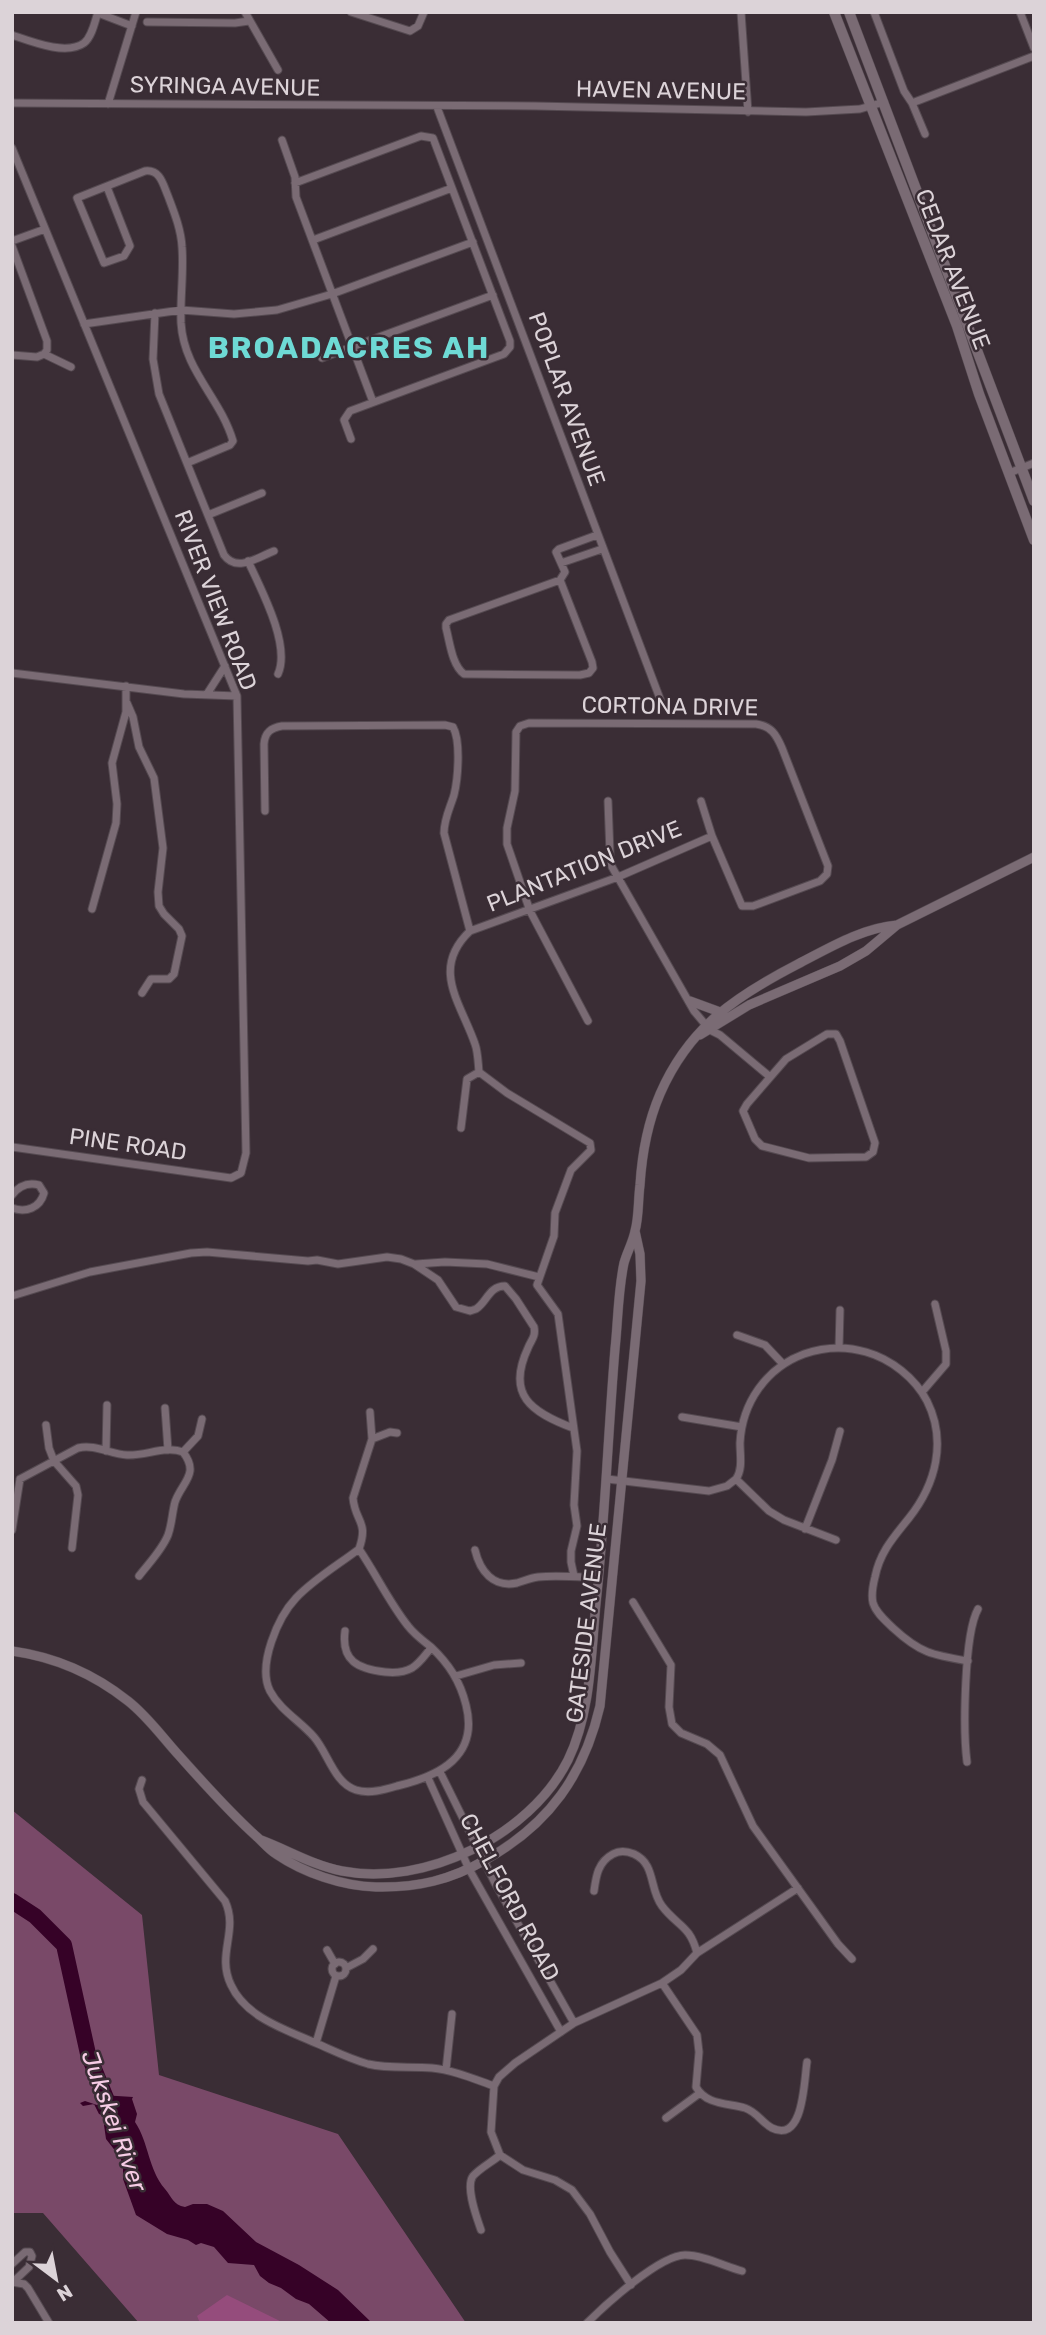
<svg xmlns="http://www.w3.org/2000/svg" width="1046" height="2335" font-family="Rubik,sans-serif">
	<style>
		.green { fill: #794968 }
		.forest { fill: #954c7c }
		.water { fill: #360227 }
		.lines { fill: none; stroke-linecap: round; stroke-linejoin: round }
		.river { stroke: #360227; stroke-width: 16 }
		.minor-casing { stroke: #554a51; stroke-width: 9 }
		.tertiary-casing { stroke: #554a51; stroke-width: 10 }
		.secondary-casing { stroke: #554a51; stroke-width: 11 }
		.minor { stroke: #7a6b74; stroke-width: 7 }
		.tertiary { stroke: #7a6b74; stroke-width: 9 }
		.secondary { stroke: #7a6b74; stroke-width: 10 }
		.labels { text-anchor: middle; stroke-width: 5; stroke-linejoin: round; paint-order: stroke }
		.street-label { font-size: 23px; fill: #dcd3d8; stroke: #3a2d35 }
		.water-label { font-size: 24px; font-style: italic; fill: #f6cce5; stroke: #3a2d35 }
		.district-label { font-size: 30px; font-weight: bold; letter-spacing: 2px; fill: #6edad5; stroke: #3a2d35 }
	</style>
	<rect width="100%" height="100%" fill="#3a2d35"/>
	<path class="green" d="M 12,1810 L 142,1915 L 159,2075 L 338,2134 L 466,2323 L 139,2323 L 43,2213 L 12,2213 Z"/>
	<path class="forest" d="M 227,2295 L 284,2323 L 200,2323 L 197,2316 Z"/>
	<path class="water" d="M 101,2095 L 133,2097 L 132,2099 L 137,2114 L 135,2122 C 149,2143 148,2169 165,2189 C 172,2197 173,2205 185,2207 L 193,2204 L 207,2204 L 223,2211 L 256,2242 L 299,2265 L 338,2290 L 372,2323 L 331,2323 L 309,2304 L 296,2299 L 281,2288 L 269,2283 L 260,2276 L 254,2265 L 228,2263 L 214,2247 L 201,2243 L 196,2245 L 188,2240 L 167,2234 L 136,2215 L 123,2179 L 123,2165 L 120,2157 L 106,2139 L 104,2125 L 107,2122 L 104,2116 L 99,2114 L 94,2104 L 83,2106 L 80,2103 L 85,2101 L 97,2105 L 101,2103 Z"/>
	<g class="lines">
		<path class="river" d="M 12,1901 L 35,1916 L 64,1945 L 88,2054 L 113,2115"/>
		<defs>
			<path id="minor" d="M 245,12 L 278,70
				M 351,12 L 410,31 L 418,26 L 424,12
				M 741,12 L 748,112
				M 874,12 L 904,91 L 912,103 L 925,134
				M 1020,12 L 1034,48
				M 98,13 L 132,26
				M 147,22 L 235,23 L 249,21
				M 12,35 C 30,41 66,56 84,43 C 92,37 95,21 98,12
				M 12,103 L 535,106 L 806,112 L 860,109 L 884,102
				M 912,103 L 1034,56
				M 108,104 L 136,12
				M 437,107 L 662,704
				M 282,140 L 295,177 L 296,197 L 373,402
				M 12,148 L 237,696 L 246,1153 L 241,1173 L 231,1178 L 12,1147
				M 295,183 L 421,136 L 433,138 L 510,341 L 510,347 L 504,354 L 350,411 L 344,420 L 351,439
				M 107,187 L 130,246 L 124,256 L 104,263 L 77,198 L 145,171 C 160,169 163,184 168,196 C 174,212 181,229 182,247 C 184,272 180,298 181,323 C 184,371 220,397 233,441 L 230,445 L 187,463
				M 313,240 L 452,188
				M 12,241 L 45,229
				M 12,246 L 47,341 L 47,350 L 44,354
				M 155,313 L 153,359 L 159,394 L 224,555 C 237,573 258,557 274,551
				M 84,324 L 181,310 L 234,314 L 277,310 L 332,294 L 473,242
				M 12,355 L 37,357 L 44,354 L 71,367
				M 322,358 L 493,295
				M 1009,473 L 1034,463
				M 208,515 L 262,493
				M 248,561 C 261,589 291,645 278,674
				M 561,563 L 602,549
				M 560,580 L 449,620 L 446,624 L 446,628 C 450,643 452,665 464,674 L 580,675 L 589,673 L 593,668 L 592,662 L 560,580 L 565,572 L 556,552 L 559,549 L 597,535
				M 12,673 L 184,694 L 237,696
				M 207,694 L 225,666
				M 127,703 L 133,717 L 139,747 L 154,778 L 163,848 L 158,892 L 159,906 L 164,914 L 179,929 L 182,936 L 174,974 L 169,979 L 151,979 L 142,993
				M 608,801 L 610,854 L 612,867 L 694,1011 L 710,1030 L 720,1035 L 769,1076
				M 265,811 L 264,744 C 265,732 271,728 282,726 L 445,725 L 453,727 C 461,741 458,779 454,795 C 450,808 444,819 444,833 L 470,931
				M 92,909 L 116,823 L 117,804 L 112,763 L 126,712 L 126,686
				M 588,1021 L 530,911 L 507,844 L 507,828 L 515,791 L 516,732 L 520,726 L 529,723 L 756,724 C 771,726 776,734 782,748 L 828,866 L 827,874 L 820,881 L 753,906 L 742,906 L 712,836 L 701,801
				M 827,1034 L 836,1034 L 840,1041 L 875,1143 L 873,1152 L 866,1157 L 809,1158 L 762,1146 L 755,1139 L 743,1111 L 747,1104 L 786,1059 Z
				M 461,1128 L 467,1079 L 479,1072
				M 12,1195 C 19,1186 28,1182 39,1185 L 44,1193 C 40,1208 26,1213 12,1208
				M 416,1264 L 445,1262 L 487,1264 L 539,1277
				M 12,1296 L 90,1272 L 191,1253 L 207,1252 L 308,1261 L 317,1260 L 338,1264 L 387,1257 L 401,1259 L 414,1264 L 438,1280 L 456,1307 L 470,1311 L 476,1309 C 487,1302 489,1286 505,1286 L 516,1299 L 534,1327 C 536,1337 531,1340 528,1348 C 506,1395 531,1412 573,1428
				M 737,1335 L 765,1345 L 783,1364
				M 839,1348 L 840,1310
				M 922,1392 L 946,1364 L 946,1351 L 935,1304
				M 165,1408 L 168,1450
				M 682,1417 L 742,1427
				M 46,1425 L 49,1448 L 54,1461 L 76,1486 L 78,1495 L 72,1548
				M 372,1439 L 390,1432 L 397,1433
				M 106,1451 L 107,1405
				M 183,1452 L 198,1436 L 202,1419
				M 20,1479 L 78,1448 C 95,1444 110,1454 127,1455 C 146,1456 166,1445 183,1452
				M 607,1479 L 709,1491 L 727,1486 L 736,1479
				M 736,1479 C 743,1469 740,1455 740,1443 C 742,1403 766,1368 804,1354 C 824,1347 846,1346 866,1352 C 891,1359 915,1378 927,1401 C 947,1441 936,1484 909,1518 C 893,1538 880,1552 875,1577 C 873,1585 871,1595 873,1603 C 876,1613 886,1621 893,1628 C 920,1653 932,1655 968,1661
				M 736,1479 L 769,1511 L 784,1520 L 836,1540
				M 805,1529 L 832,1460 L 840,1431
				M 12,1530 L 20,1479
				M 359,1549 C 376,1574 389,1602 408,1626 C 414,1634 422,1640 431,1647 C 449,1664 460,1681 466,1705 C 479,1756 440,1776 397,1786 C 384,1790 369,1794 356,1790 C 334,1783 328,1753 314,1737 C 300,1721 280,1710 270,1691 C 257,1665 278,1617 296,1598 C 314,1579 338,1565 359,1549 Z
				M 359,1549 C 369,1521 355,1522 353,1498 L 372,1439 L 370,1412
				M 475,1550 C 480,1571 493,1588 517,1583 C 524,1581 530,1578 538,1577 C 558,1575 578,1577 599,1578
				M 139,1576 C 149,1563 162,1550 168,1535 C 172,1524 172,1513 175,1502 C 182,1482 200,1474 183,1452
				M 574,1576 L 571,1562 L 571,1551 L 577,1526 L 574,1505 L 577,1451 L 558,1314 L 537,1285 L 554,1236 L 555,1213 L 571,1170 L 591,1150 L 590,1143 L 507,1093 L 479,1072 C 478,1062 478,1052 475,1044 C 461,1003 430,969 470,931 L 618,877 L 712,836
				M 633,1602 L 671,1665 L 669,1707 L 672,1724 L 681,1733 L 707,1744 L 720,1755 L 753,1826 L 838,1944 L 852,1959
				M 345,1631 C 341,1661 358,1669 385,1672 C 394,1673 403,1673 412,1668 C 420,1663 425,1655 431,1648
				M 456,1676 L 494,1665 L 521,1663
				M 967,1762 C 963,1731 964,1634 978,1609
				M 440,1772 L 495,1883 L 574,2023
				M 428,1778 L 469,1869 L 561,2032
				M 142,1780 L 139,1789 L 143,1802 L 225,1901 C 239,1931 216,1954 231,1985 C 246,2018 287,2030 318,2044 C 334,2051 350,2059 368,2064 C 389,2069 411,2066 432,2068 C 453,2070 474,2079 494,2086
				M 594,1891 C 596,1876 598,1862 613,1854 C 620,1850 627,1851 634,1854 C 656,1864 649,1889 662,1906 C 677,1926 690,1925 697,1953
				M 327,1950 L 335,1964
				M332 1969a7 7 0 1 1 14 0a7 7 0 1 1-14 0Z
				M 346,1968 L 363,1959 L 373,1949
				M 662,1983 L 697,2035 L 699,2052 L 696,2087 C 706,2105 728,2103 745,2108 C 757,2112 762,2123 772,2128 C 804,2144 804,2080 807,2062
				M 316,2043 L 336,1976
				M 446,2070 L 452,2014
				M 666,2118 L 700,2093
				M 481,2230 C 477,2218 465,2187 473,2176 C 480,2168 492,2162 500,2155
				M 12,2264 L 25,2252 L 30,2252 L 32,2256 L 29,2267 L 12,2283
				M 12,2282 L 24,2284 L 28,2288 L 49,2323
				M 631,2285 L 610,2252 L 590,2214 L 572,2190 L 555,2180 L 523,2170 L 500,2155 L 491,2132 L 494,2086 L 499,2077 L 515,2063 L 574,2023 L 662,1983 L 681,1970 L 697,1953 L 798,1888
				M 587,2323 C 605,2305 660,2255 685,2255 C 703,2255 724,2266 742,2271"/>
			<path id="tertiary" d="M 690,1001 L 720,1012
				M 700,1035 L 749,1005 L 840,966 L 866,951 L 897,925 L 1034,857
				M 12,1651 C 55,1657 94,1674 128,1701 C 146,1715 160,1734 175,1751 C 201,1780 227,1810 256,1836 C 263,1842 268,1849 276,1854 C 304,1873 342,1886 376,1887 C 417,1888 451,1880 487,1859 C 549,1824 584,1775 600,1706 L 641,1281 L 640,1254 L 635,1231
				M 261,1840 C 288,1850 312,1865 342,1871 C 424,1887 530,1836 568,1760 C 591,1713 591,1655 596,1603 C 605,1519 608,1434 615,1349 C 618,1321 618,1291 624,1263 C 627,1252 633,1242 635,1231 C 639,1217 638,1200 640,1185 C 642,1153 648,1122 660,1094 C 689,1027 736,996 798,964 C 829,948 862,928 897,925"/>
			<path id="secondary" d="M 834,12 L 957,326 L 979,394 L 1034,540
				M 849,12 L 1034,501"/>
		</defs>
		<use href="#minor" class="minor-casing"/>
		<use href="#tertiary" class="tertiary-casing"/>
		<use href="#secondary" class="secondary-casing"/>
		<use href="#minor" class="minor"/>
		<use href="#tertiary" class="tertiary"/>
		<use href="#secondary" class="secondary"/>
	</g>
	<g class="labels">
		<g class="street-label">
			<text transform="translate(225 86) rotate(1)" y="8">SYRINGA AVENUE</text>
			<text transform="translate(661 90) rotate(1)" y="8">HAVEN AVENUE</text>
			<text transform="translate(953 269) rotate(69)" y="8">CEDAR AVENUE</text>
			<text transform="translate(567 399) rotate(70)" y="8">POPLAR AVENUE</text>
			<text transform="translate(216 600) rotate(69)" y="8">RIVER VIEW ROAD</text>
			<text transform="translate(670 706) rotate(1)" y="8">CORTONA DRIVE</text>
			<text transform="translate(584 866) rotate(-22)" y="8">PLANTATION DRIVE</text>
			<text transform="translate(128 1144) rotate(8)" y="8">PINE ROAD</text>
			<text transform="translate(586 1623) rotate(-83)" y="8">GATESIDE AVENUE</text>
			<text transform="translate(510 1897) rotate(62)" y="8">CHELFORD ROAD</text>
		</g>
		<g class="water-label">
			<text transform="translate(114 2121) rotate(70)" y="8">Jukskei River</text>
		</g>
		<g class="district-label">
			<text x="349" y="358">BROADACRES AH</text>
		</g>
	</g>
	<rect width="1046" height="2335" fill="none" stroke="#dcd3d8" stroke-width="28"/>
	<g transform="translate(56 2279) rotate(148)" stroke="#3a2d35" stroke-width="5" paint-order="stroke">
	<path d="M0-5L12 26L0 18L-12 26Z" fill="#dcd3d8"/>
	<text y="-10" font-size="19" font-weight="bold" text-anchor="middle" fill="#dcd3d8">N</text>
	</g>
</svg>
